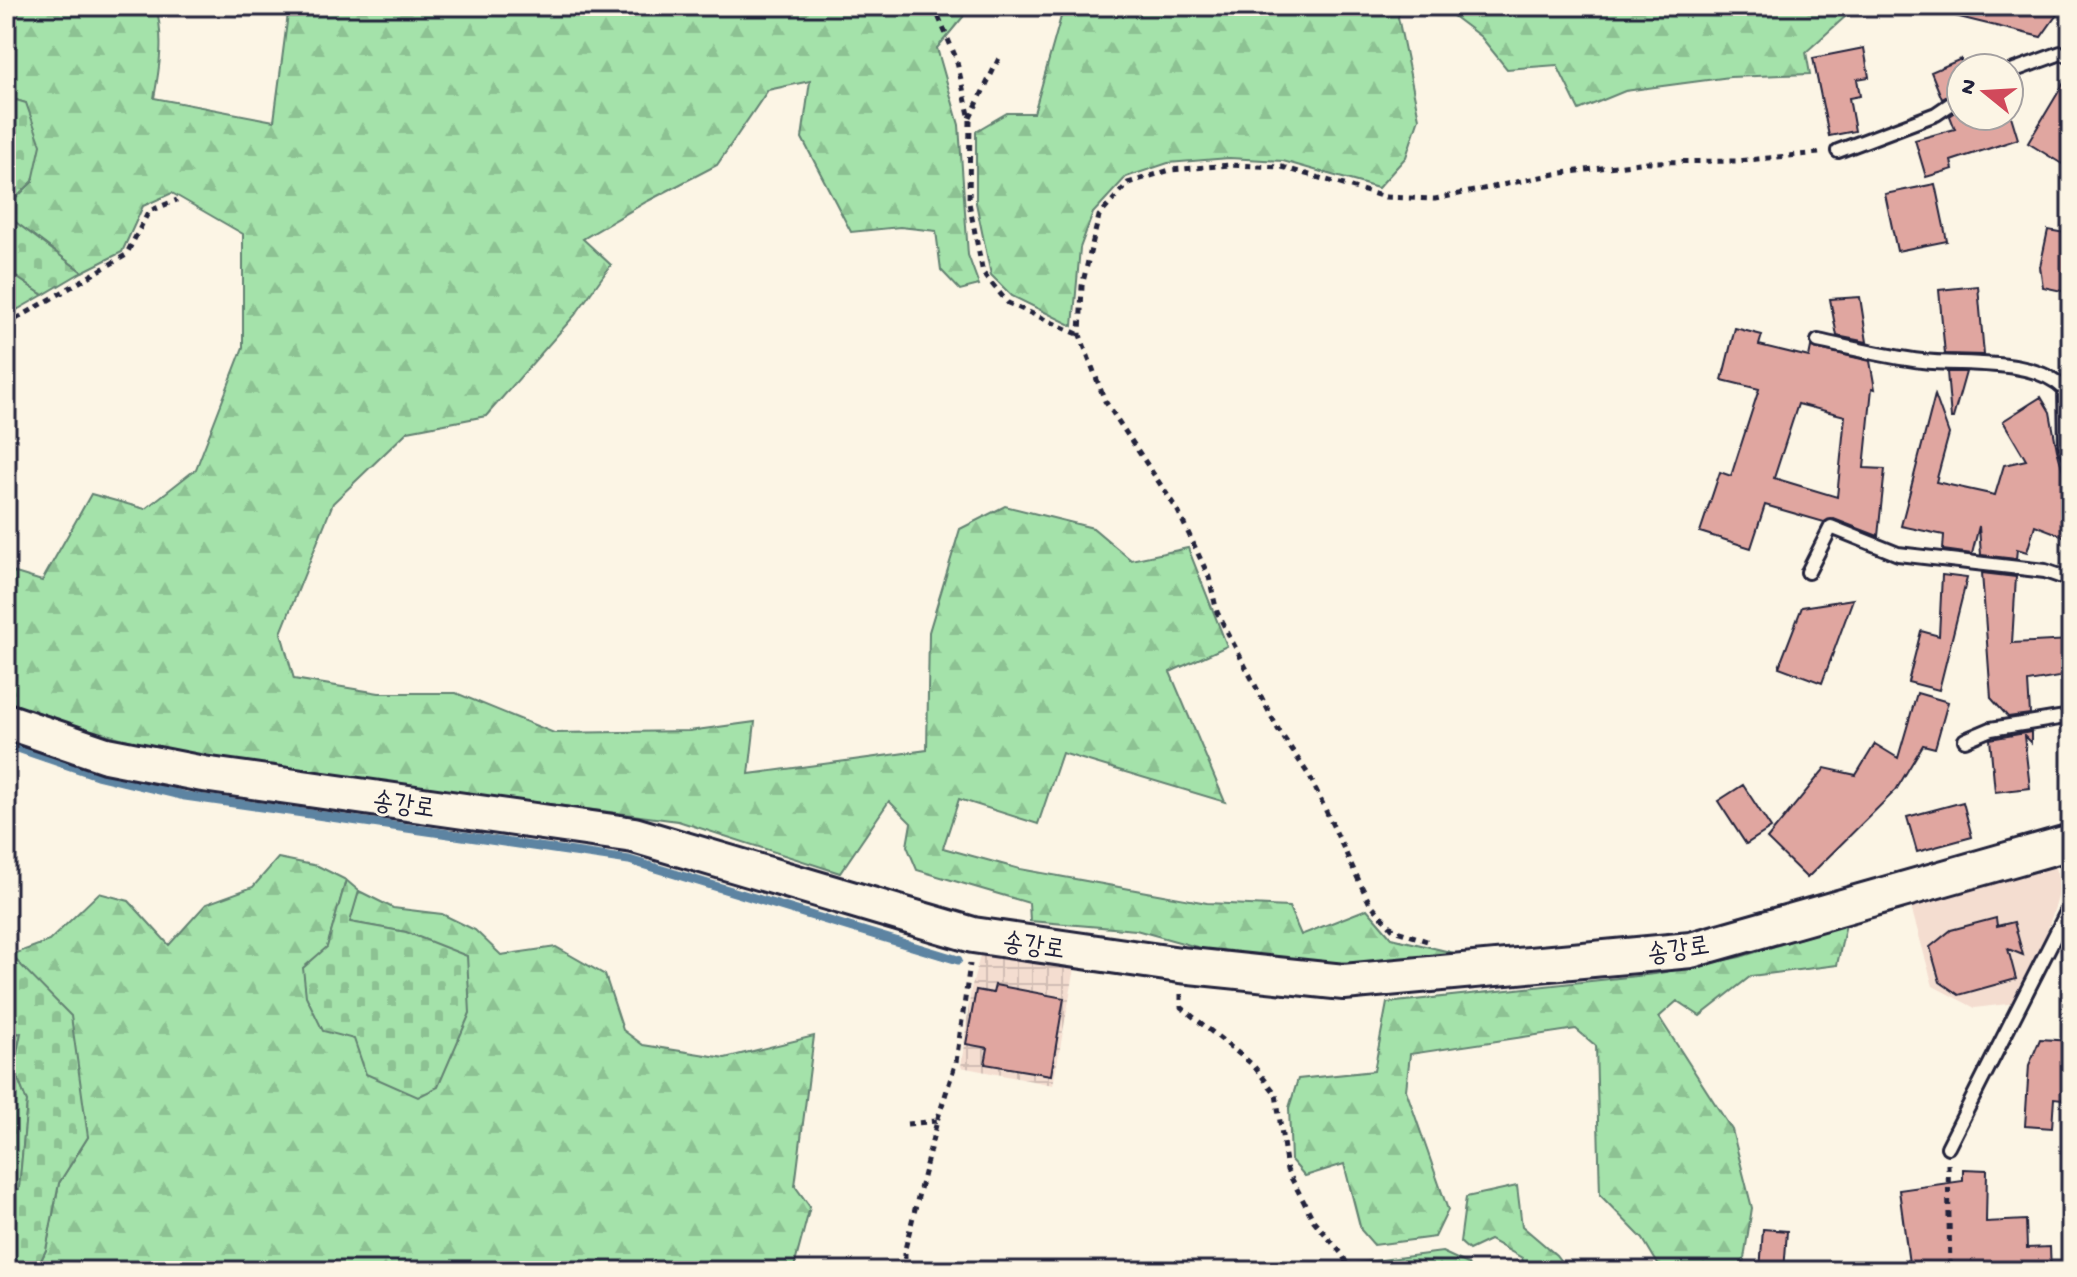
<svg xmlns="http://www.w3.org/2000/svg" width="2077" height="1277" font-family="'Gochi Hand','Poor Story',sans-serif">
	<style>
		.built { fill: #f4ddd0 }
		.industrial { fill: url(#industrial-grid) }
		.forest { fill: url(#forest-firs); stroke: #638272; stroke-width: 2 }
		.cemetery { fill: url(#cemetery-stones); stroke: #638272; stroke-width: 2 }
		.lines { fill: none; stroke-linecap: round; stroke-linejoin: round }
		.stream { stroke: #5d84a2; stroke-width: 9 }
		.building { fill: #e0a6a0; stroke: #22223b; stroke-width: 2; fill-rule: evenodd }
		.lane-casing { stroke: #22223b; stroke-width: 18 }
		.secondary-casing { stroke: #22223b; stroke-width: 40 }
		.path { stroke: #22223b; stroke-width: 5; stroke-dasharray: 6 6; stroke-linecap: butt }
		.lane { stroke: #fcf5e5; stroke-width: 12 }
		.secondary { stroke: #fcf5e5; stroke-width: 34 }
		.labels { text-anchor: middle; stroke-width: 6; stroke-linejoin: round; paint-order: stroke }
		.street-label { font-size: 26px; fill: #22223b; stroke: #fcf5e5 }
	</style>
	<defs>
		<pattern id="industrial-grid" width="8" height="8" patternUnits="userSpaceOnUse" patternTransform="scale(2)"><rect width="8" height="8" fill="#f4ddd0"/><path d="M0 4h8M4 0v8" fill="none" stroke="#d1bdb4"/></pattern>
		<pattern id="forest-firs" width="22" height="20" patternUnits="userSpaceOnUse" patternTransform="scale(2)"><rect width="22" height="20" fill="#a4e2aa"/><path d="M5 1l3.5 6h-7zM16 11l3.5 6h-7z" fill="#8dc293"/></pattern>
		<pattern id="cemetery-stones" width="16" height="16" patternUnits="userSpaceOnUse" patternTransform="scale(2)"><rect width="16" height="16" fill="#a4e2aa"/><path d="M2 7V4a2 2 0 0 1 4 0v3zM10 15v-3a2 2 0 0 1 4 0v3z" fill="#8dc293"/></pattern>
	</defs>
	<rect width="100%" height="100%" fill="#fcf5e5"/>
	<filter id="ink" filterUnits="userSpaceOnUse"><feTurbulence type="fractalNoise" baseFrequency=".0125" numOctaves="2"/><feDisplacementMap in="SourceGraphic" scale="16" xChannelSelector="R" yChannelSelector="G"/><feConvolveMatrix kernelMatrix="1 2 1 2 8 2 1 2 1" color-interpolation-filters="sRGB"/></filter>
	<g filter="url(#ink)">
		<path class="built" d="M 2055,863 L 2061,888 L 2040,953 L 2015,1003 L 1975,1008 L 1933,986 L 1911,907 Z"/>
		<path class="industrial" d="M 981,952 L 1075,968 L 1053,1085 L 961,1067 L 971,989 Z"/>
		<path class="forest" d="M 6,6 L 156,6 C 164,37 160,67 154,98 L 274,121 L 289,6 L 967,6 L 963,17 L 937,48 L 959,125 L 968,255 L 979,285 L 960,290 L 941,270 L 936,231 L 900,227 L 851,232 L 802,138 L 810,81 L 768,90 L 717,165 L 646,202 L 583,239 L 611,265 L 575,315 L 486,416 L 408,431 L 333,503 L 281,633 L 294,679 L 379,693 L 456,693 L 554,733 L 689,731 L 755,722 L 749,774 L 927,750 L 929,632 L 960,529 L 1005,506 L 1093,528 L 1131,560 L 1188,548 L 1227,646 L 1170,672 L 1225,802 L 1062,753 L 1038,824 L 959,799 L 943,848 L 1020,869 L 1207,903 L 1289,907 L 1301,935 L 1367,909 L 1392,938 L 1492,962 L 1355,968 L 1222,954 L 1136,930 L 1030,921 L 1029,903 L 917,870 L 907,846 L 911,823 L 889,801 L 840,873 L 678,821 L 191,757 L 54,720 L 6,703 L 6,570 L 42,581 L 91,494 L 145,509 L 196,469 L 243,347 L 243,234 L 172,193 L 143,206 L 122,252 L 82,272 L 6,215 L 6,208 L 33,181 L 26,103 L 6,97 Z
			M 1064,6 L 1402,6 L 1398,17 L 1419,118 L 1406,157 L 1378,188 L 1283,161 L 1229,158 L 1168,163 L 1126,177 L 1093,213 L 1080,248 L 1073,326 L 1012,296 L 991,275 L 976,203 L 976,131 L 1007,113 L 1034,113 Z
			M 1440,6 L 1857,6 L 1806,52 L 1810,74 L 1730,77 L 1625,91 L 1579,110 L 1557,65 L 1507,69 L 1481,37 Z
			M 6,270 L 43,295 L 6,316 Z
			M 278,858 L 318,866 L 346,880 L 327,948 L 367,1074 L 406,932 L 349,922 L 359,891 L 393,908 L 442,914 L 475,930 L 501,955 L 556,947 L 605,975 L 623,1030 L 643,1045 L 725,1058 L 814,1036 L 795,1186 L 810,1207 L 793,1271 L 36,1271 L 46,1250 L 59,1183 L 88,1137 L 11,955 L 49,941 L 99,893 L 129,901 L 169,945 L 206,904 L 253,887 Z
			M 1846,924 L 1837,965 L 1751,976 L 1700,1016 L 1677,1001 L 1659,1017 L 1732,1130 L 1752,1208 L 1742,1271 L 1662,1271 L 1643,1239 L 1600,1195 L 1596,1046 L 1576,1029 L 1410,1054 L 1406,1090 L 1448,1210 L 1435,1237 L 1374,1245 L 1361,1230 L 1344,1164 L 1305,1176 L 1291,1160 L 1289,1108 L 1298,1079 L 1374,1071 L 1387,1003 L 1655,974 L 1740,957 Z
			M 21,1033 L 14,1068 L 27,1102 L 19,1190 L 6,1190 L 6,1034 Z
			M 1517,1186 L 1522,1226 L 1556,1255 L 1568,1271 L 1526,1271 L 1522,1258 L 1490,1240 L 1469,1250 L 1460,1242 L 1466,1197 Z
			M 1442,1252 L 1468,1264 L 1470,1271 L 1362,1271 L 1358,1263 Z"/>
		<path class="cemetery" d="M 6,97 L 26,103 L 41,145 L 33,181 L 6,208 Z
			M 6,215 L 82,272 L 43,295 L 6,270 Z
			M 346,880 L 359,891 L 350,922 L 406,932 L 467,956 L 470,1013 L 438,1087 L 418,1097 L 366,1074 L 354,1039 L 323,1031 L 306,996 L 303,968 L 327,947 Z
			M 6,953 L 11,955 L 71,1016 L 88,1137 L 59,1183 L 46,1250 L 36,1271 L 6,1271 L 6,1251 L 11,1225 L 6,1224 L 6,1190 L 19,1189 L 27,1102 L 14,1068 L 21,1033 L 6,1034 Z"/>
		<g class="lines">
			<path class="stream" d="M 6,744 L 97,775 L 185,796 L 629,860 L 958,960"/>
		</g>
		<path class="building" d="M 1952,6 L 2063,6 L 2041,37 L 1951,15 Z
			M 1864,48 L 1869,77 L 1857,79 L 1860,96 L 1849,98 L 1855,131 L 1829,136 L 1813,58 Z
			M 1961,59 L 1961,88 L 1942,99 L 1931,72 Z
			M 2071,71 L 2071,150 L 2062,164 L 2028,143 Z
			M 1961,108 L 1961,116 L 2011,116 L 2018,139 L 1951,161 L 1953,169 L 1926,177 L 1915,140 L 1955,129 L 1950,116 Z
			M 1935,184 L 1947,241 L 1897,251 L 1885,194 Z
			M 2048,230 L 2071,234 L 2071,293 L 2043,287 L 2040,267 Z
			M 1978,286 L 1984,355 L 1945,354 L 1939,290 Z
			M 1860,297 L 1867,342 L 1837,336 L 1830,299 Z
			M 1735,328 L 1762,335 L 1759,345 L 1809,357 L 1811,347 L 1870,361 L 1875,389 L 1872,388 L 1864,468 L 1885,469 L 1878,536 L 1834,519 L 1824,522 L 1765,505 L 1751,548 L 1700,532 L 1720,472 L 1731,476 L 1759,389 L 1722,380 ZM 1798,404 L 1845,416 L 1837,497 L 1774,478 Z
			M 1947,372 L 1966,372 L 1953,418 L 1951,418 Z
			M 1935,395 L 1949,434 L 1936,482 L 1995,495 L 2004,465 L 2026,460 L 2003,421 L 2041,397 L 2050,412 L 2057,450 L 2071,498 L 2071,539 L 2035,525 L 2027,552 L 2017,549 L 2016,559 L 1981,555 L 1979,526 L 1972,554 L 1943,550 L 1944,535 L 1901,526 Z
			M 1982,573 L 2016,577 L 2012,643 L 2071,640 L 2071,675 L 2028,682 L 2030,714 L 2008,717 L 1991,698 Z
			M 1942,575 L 1967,578 L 1939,690 L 1908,682 L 1921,631 L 1939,636 Z
			M 1853,599 L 1822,683 L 1779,667 L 1802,607 Z
			M 1917,693 L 1948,702 L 1935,748 L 1923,745 L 1896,790 L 1807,878 L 1767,839 L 1825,768 L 1856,775 L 1875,744 L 1898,758 Z
			M 2031,732 L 2031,743 L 2024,736 L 2030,788 L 1995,792 L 1990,739 Z
			M 1743,785 L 1771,828 L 1746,844 L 1718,801 Z
			M 1963,802 L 1972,837 L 1917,852 L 1907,817 Z
			M 1996,918 L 1997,926 L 2014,922 L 2023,955 L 2008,949 L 2016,979 L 1959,995 L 1940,982 L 1930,947 L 1951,930 Z
			M 995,985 L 1064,998 L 1051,1075 L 985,1064 L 988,1048 L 966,1044 L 976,990 L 993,993 Z
			M 2040,1039 L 2071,1041 L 2071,1100 L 2054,1098 L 2052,1128 L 2025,1126 L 2029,1065 Z
			M 1963,1169 L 1987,1170 L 1986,1222 L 2026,1220 L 2027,1248 L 2050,1247 L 2051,1271 L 1910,1271 L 1899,1190 L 1963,1181 Z
			M 1763,1229 L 1787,1231 L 1784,1271 L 1760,1271 Z"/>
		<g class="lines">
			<defs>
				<path id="lane" d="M 2009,72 L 2061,53 L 2071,57
					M 1838,151 L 1936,114 L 1961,97
					M 1818,341 C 1852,348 1887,357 1922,361 C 1965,366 2033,357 2065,389 L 2066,449 L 2071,456
					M 1808,572 L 1831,527 L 1898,554 L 2045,571 L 2071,580
					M 1965,740 L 1991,729 L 2071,716
					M 1948,1147 L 2071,904"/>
				<path id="secondary" d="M 6,721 L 106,755 L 203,774 L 634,835 L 973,935 L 1180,965 L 1344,982 L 1691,950 L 2071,842"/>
			</defs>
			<use href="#lane" class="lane-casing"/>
			<use href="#secondary" class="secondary-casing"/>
			<path class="path" d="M 934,6 L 956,58 L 970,119 L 969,203 L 983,273 L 1008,303 L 1080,335
				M 970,118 L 1001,54
				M 6,325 L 126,255 L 149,211 L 177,200
				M 1427,941 L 1394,930 L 1369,902 L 1310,777 L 1278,729 L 1217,612 L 1209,577 L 1178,511 L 1105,401 L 1080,335 L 1082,286 L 1099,216 L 1128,183 L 1170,170 L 1229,165 L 1282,167 L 1385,197 L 1435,199 L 1555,174 L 1647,162 L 1737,161 L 1819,153
				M 1181,994 L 1181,1007 L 1253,1065 L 1276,1094 L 1287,1170 L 1314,1221 L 1342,1254 L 1350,1271
				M 907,1124 L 937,1121
				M 1948,1164 L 1950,1271
				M 905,1271 L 905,1249 L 937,1121 L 956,1062 L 970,964"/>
			<use href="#lane" class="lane"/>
			<use href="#secondary" class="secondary"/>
		</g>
	</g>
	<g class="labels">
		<g class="street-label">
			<text transform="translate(404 803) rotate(8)" y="9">송강로</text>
			<text transform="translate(1034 944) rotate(8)" y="9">송강로</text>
			<text transform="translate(1678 948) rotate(-9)" y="9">송강로</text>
		</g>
	</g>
	<rect width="2077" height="1277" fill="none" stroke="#fcf5e5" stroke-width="32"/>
	<rect x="16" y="16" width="2045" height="1245" fill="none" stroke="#22223b" stroke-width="3" filter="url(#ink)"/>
	<g transform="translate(1985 92) rotate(288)"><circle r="38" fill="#fcf5e5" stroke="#a5a1a1" stroke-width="2"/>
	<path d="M0-6L14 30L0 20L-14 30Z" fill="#d1495b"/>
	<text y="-12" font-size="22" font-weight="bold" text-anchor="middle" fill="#22223b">N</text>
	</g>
</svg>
